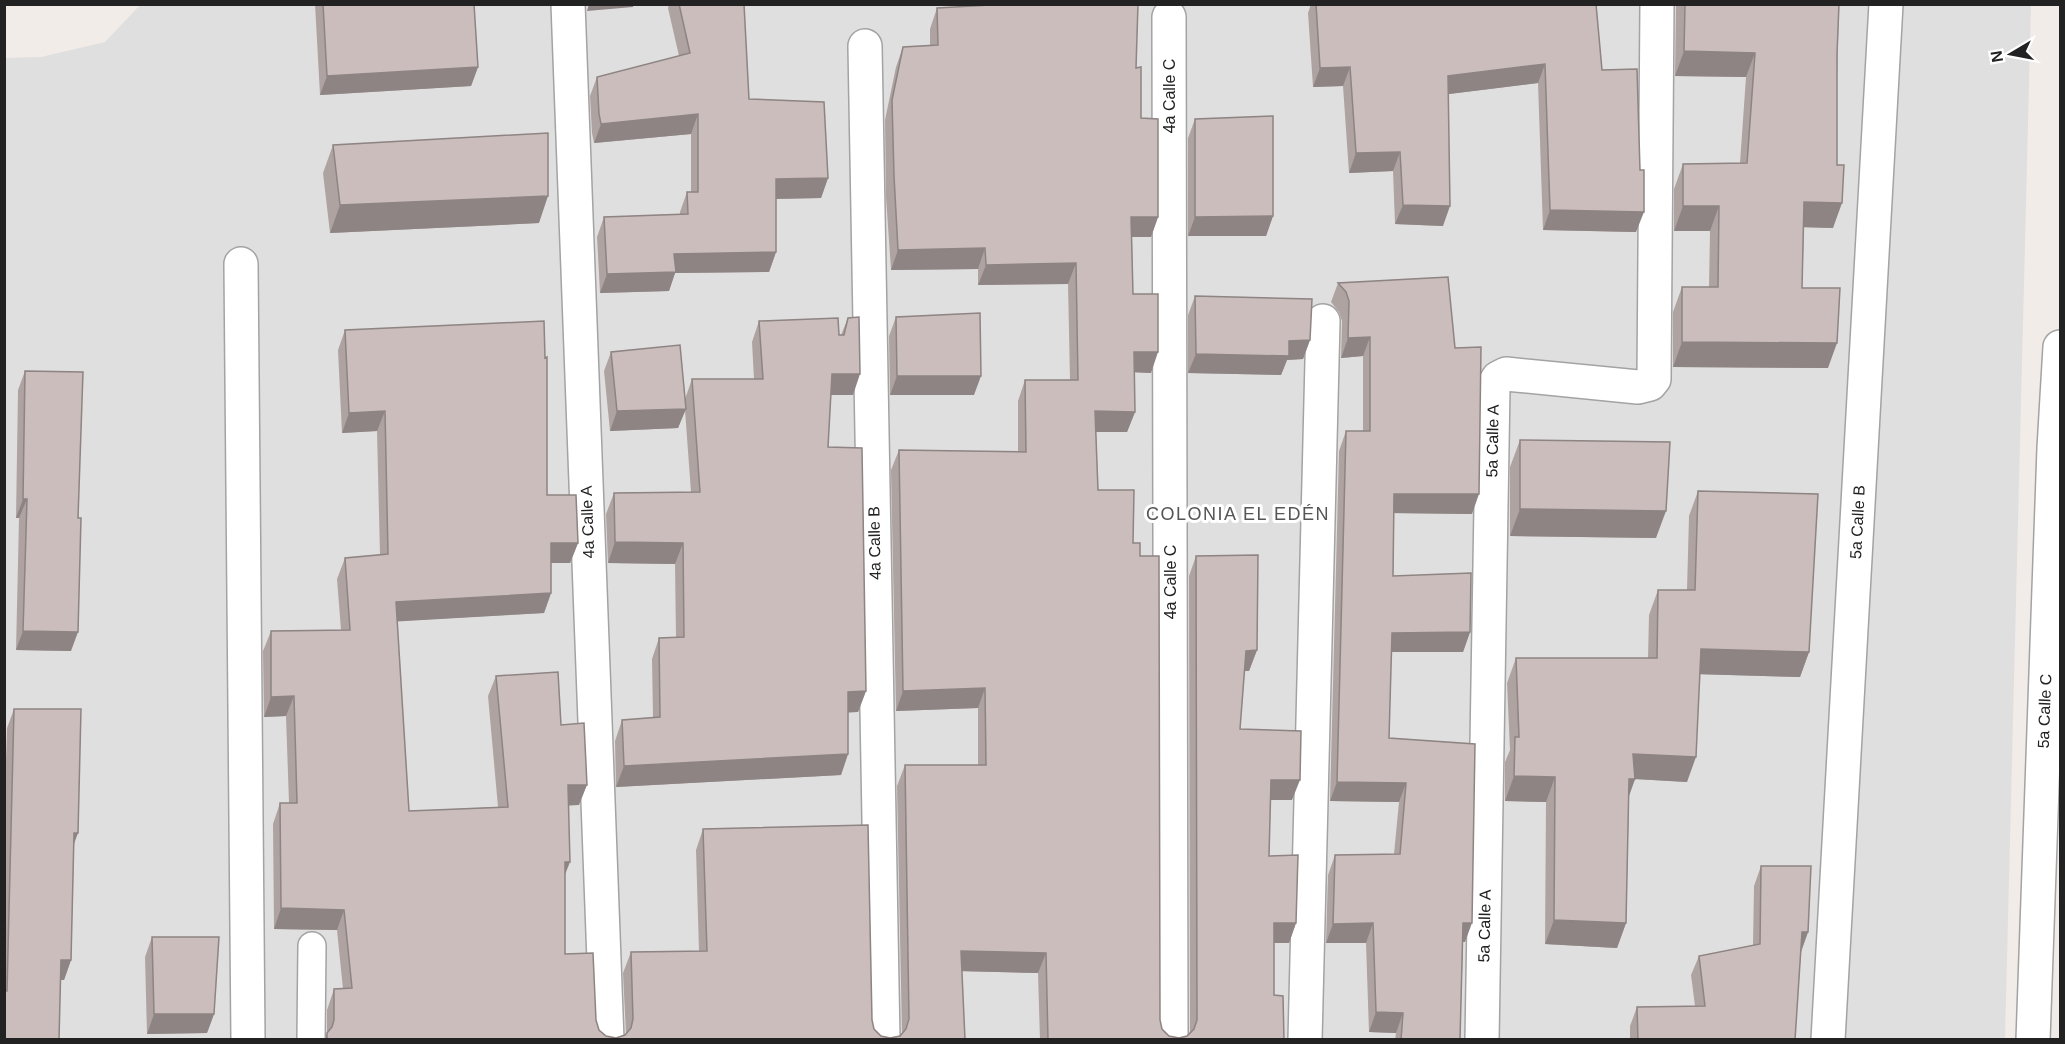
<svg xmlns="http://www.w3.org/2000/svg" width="2065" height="1044" font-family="Helvetica,sans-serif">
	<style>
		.residential { fill: #e0dfdf }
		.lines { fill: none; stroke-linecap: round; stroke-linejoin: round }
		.service-casing { stroke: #a3a3a3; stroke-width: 30 }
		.minor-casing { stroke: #a3a3a3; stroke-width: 36 }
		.service { stroke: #fff; stroke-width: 27 }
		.minor { stroke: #fff; stroke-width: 33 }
		.wall { fill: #aea3a1 }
		.shaded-wall { fill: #8d8483 }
		.building { fill: #cabdbb; stroke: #8d8483; stroke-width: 1.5 }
		.labels { text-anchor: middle; stroke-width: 6; stroke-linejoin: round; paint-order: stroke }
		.street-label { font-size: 16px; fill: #222; stroke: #fff }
		.neighbourhood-label { font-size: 18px; letter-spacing: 1.5px; fill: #555; stroke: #fff }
	</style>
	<rect width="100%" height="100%" fill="#f2ece8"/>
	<path class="residential" d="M 141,4 L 2031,5 L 2005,1039 L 5,1039 L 4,58 L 41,57 L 105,42 Z"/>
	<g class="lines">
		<defs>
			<path id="service" d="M 311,1040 L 312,946"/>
			<path id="minor" d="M 568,4 L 607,1040
				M 1169,17 L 1171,1040
				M 865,46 L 883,1040
				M 241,264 L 248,1040
				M 1305,1040 L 1323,321
				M 1482,1040 L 1493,387 L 1498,378 L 1506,374 L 1638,387 L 1650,384 L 1654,379 L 1657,4
				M 1828,1040 L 1886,4
				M 2033,1040 L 2054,448 L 2060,347"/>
		</defs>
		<use href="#service" class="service-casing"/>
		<use href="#minor" class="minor-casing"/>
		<use href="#service" class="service"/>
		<use href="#minor" class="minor"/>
	</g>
	<path class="wall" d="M 315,4 L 474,4 L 478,67 L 471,86 L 320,95 Z
		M 669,4 L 744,4 L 749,99 L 828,178 L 821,198 L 776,199 L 776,252 L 769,272 L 675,273 L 669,291 L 600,293 L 597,237 L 604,217 L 680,214 L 680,212 L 687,192 L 691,192 L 691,134 L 594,143 L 592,133 L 590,96 L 597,77 L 679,56 L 668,8 Z
		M 1311,4 L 1596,4 L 1602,70 L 1636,232 L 1543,230 L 1538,83 L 1449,94 L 1443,226 L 1395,224 L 1393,171 L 1349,173 L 1343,86 L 1313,87 L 1308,13 Z
		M 1676,4 L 1839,4 L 1833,228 L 1804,227 L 1802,288 L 1828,368 L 1673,367 L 1673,312 L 1682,287 L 1709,287 L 1710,231 L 1674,231 L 1674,189 L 1683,164 L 1740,163 L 1746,77 L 1675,76 Z
		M 937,8 L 1136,68 L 1141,118 L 1158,217 L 1151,237 L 1132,237 L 1133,294 L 1151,373 L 1134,372 L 1135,412 L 1127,432 L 1096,432 L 1098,490 L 1133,543 L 1140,556 L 1160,1020 L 1162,1029 L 1169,1036 L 1179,1038 L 1187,1036 L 1190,1034 L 1189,576 L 1196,556 L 1257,650 L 1249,671 L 1244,671 L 1240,729 L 1292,800 L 1270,800 L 1269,856 L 1296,923 L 1289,943 L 1274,943 L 1274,995 L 1284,1040 L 1040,1040 L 1038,973 L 962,971 L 965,1040 L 324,1040 L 327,1033 L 327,1010 L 334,989 L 343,989 L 337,930 L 274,929 L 273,824 L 280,803 L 289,803 L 286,716 L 264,717 L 263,651 L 271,631 L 341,630 L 337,579 L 345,558 L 380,555 L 377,431 L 342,433 L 338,350 L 345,330 L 547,495 L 578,543 L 570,563 L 551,563 L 551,593 L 544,613 L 397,621 L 409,811 L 498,807 L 488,696 L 496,676 L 561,725 L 579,805 L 568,805 L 565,875 L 565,954 L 596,1020 L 599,1030 L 606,1036 L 616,1038 L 626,1034 L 623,973 L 631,952 L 699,951 L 696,850 L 703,829 L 872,1020 L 874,1029 L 881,1036 L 890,1038 L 900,1036 L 902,1034 L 897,786 L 905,765 L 978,765 L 978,708 L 896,711 L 891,470 L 899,450 L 1018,452 L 1018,401 L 1025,380 L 1070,380 L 1068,284 L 978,285 L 978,269 L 891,270 L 886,197 L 885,120 L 896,67 L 903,47 L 930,46 L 930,29 Z
		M 1195,119 L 1273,216 L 1266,236 L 1188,236 L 1188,138 Z
		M 333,145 L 539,223 L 330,233 L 323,173 Z
		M 1448,277 L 1472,514 L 1394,513 L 1393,576 L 1470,632 L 1463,652 L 1391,652 L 1389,738 L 1465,942 L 1463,942 L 1460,1040 L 1395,1040 L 1396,1033 L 1369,1032 L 1366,943 L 1326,943 L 1328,875 L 1335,855 L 1394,854 L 1399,802 L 1330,801 L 1339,451 L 1346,431 L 1363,431 L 1363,356 L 1341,358 L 1342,321 L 1339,312 L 1331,302 L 1338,283 Z
		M 1195,296 L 1310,340 L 1303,359 L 1287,360 L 1281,375 L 1188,373 L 1188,315 Z
		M 896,317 L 974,395 L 890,395 L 889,336 Z
		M 848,318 L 853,395 L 831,395 L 828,447 L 866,691 L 858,712 L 848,712 L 848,754 L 841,775 L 616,787 L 615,741 L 622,720 L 653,718 L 652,659 L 659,638 L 676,637 L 675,564 L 608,563 L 606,514 L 614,493 L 691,492 L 685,410 L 678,428 L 610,431 L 604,371 L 611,352 L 685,399 L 692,379 L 754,379 L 752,342 L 759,321 L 841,335 Z
		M 25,371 L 71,651 L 16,650 L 19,518 L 16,518 L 18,390 Z
		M 1520,440 L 1656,538 L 1510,536 L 1510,467 Z
		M 1698,491 L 1809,652 L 1800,677 L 1700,674 L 1687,782 L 1635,779 L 1629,796 L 1626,923 L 1617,948 L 1545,944 L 1546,802 L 1505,801 L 1505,762 L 1510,750 L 1507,683 L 1516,658 L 1648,658 L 1649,615 L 1658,590 L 1687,590 L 1689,516 Z
		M 14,709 L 74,844 L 71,960 L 64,980 L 61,980 L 4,1040 L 4,824 L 7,728 Z
		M 1761,866 L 1808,932 L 1801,951 L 1795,1040 L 1630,1040 L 1630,1026 L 1637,1007 L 1695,1006 L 1691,975 L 1699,956 L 1753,945 L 1754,886 Z
		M 152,937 L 214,1014 L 207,1033 L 147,1034 L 145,957 Z"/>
	<path class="shaded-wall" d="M 589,4 L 634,4 L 633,7 L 587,11 Z
		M 1684,51 L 1755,53 L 1746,77 L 1675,76 Z
		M 1545,64 L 1538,83 L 1441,95 L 1448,76 Z
		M 478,67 L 471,86 L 320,95 L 327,76 Z
		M 1350,67 L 1343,86 L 1313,87 L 1320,68 Z
		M 698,114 L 691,134 L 594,143 L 601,124 Z
		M 1400,152 L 1393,171 L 1349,173 L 1356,153 Z
		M 828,178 L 821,198 L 768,199 L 776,179 Z
		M 548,196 L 539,223 L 330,233 L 340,205 Z
		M 1804,202 L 1842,203 L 1833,228 L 1795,227 Z
		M 1403,205 L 1450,206 L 1443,226 L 1395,224 Z
		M 1683,206 L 1719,206 L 1710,231 L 1674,231 Z
		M 1550,210 L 1644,212 L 1636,232 L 1543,230 Z
		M 1273,216 L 1266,236 L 1188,236 L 1195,217 Z
		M 1131,217 L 1158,217 L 1151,237 L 1124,237 Z
		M 985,248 L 978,269 L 891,270 L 898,250 Z
		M 776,252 L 769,272 L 675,273 L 669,291 L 600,293 L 607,274 L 674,254 Z
		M 1076,263 L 1068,284 L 978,285 L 986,265 Z
		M 1370,337 L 1363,356 L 1341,358 L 1348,338 Z
		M 1310,340 L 1303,359 L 1287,360 L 1281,375 L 1188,373 L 1196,354 L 1289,341 Z
		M 1682,342 L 1837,343 L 1828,368 L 1673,367 Z
		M 1134,352 L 1158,352 L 1151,373 L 1127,372 Z
		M 832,374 L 860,374 L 853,395 L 824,395 Z
		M 897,376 L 981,376 L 974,395 L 890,395 Z
		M 686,409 L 678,428 L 610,431 L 617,411 Z
		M 385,411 L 377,431 L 342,433 L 349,413 Z
		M 1095,411 L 1135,412 L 1127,432 L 1088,432 Z
		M 1394,494 L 1479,494 L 1472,514 L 1387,513 Z
		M 23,499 L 27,499 L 19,518 L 16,518 Z
		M 1520,509 L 1666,511 L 1656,538 L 1510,536 Z
		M 615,542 L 683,543 L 675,564 L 608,563 Z
		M 551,543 L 578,543 L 570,563 L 543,563 Z
		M 551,593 L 544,613 L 388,622 L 396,602 Z
		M 23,631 L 78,632 L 71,651 L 16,650 Z
		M 1470,632 L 1463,652 L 1385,652 L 1392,633 Z
		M 1701,649 L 1809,652 L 1800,677 L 1692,674 Z
		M 1257,650 L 1249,671 L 1238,671 L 1246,651 Z
		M 985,688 L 978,708 L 896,711 L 903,691 Z
		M 866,691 L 858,712 L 841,713 L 848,692 Z
		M 294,696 L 286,716 L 264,717 L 271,697 Z
		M 848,754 L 841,775 L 616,787 L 624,766 Z
		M 1633,754 L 1696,757 L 1687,782 L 1635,779 L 1626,804 Z
		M 1514,776 L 1555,777 L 1546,802 L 1505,801 Z
		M 1271,780 L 1300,780 L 1292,800 L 1263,800 Z
		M 1337,782 L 1406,783 L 1399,802 L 1330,801 Z
		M 568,785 L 587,785 L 579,805 L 560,806 Z
		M 74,833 L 78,833 L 71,852 Z
		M 565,862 L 570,862 L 562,882 Z
		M 281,908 L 344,910 L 337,930 L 274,929 Z
		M 1554,920 L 1626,923 L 1617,948 L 1545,944 Z
		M 1274,923 L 1296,923 L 1289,943 L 1266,943 Z
		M 1373,923 L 1366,943 L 1326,943 L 1333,924 Z
		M 1463,923 L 1472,923 L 1465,942 L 1456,942 Z
		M 1802,932 L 1808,932 L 1801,952 Z
		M 961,951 L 1046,953 L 1038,973 L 954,971 Z
		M 61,960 L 71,960 L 64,980 L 54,979 Z
		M 1376,1012 L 1403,1013 L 1396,1033 L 1369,1032 Z
		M 154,1014 L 214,1014 L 207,1033 L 147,1034 Z"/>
	<path class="building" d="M 323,4 L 474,4 L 478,67 L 327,76 Z
		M 679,4 L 744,4 L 749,99 L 824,102 L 828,178 L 776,179 L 776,252 L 674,254 L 676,272 L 607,274 L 604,217 L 688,214 L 687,192 L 698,192 L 698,114 L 601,124 L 599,114 L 597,77 L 690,53 Z
		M 1008,4 L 1138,4 L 1136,68 L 1141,67 L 1141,118 L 1158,119 L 1158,217 L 1131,217 L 1133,294 L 1158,294 L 1158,352 L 1134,352 L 1135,412 L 1095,411 L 1098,490 L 1134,490 L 1133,543 L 1140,543 L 1140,556 L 1159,556 L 1160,1020 L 1162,1029 L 1169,1036 L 1179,1038 L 1187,1036 L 1194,1029 L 1197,1020 L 1196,556 L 1258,555 L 1257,650 L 1246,651 L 1240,729 L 1301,731 L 1300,780 L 1271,780 L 1269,856 L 1298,855 L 1296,923 L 1274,923 L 1274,995 L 1283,996 L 1284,1040 L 1048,1040 L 1046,953 L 961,951 L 965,1040 L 327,1040 L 327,1033 L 332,1027 L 334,1020 L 334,989 L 352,988 L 344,910 L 281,908 L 280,803 L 297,803 L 294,696 L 271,697 L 271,631 L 350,630 L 345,558 L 388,554 L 385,411 L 349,413 L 345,330 L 544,321 L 545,358 L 547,357 L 547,495 L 576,495 L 578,543 L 551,543 L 551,593 L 396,602 L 409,811 L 508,807 L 496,676 L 558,672 L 561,725 L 584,723 L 587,785 L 568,785 L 570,862 L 565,862 L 565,954 L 593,953 L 596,1020 L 599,1030 L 606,1036 L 616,1038 L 625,1035 L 631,1028 L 633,1019 L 631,952 L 707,951 L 703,829 L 868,825 L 872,1020 L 874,1029 L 881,1036 L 890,1038 L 900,1036 L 906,1029 L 909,1019 L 905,765 L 986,765 L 985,688 L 903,691 L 899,450 L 1026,452 L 1025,380 L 1078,380 L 1076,263 L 986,265 L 985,248 L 898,250 L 894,176 L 892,100 L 903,47 L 938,45 L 937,8 Z
		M 1316,4 L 1596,4 L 1602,70 L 1637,69 L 1640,170 L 1644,170 L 1644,212 L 1550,210 L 1545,64 L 1448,76 L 1450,206 L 1403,205 L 1400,152 L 1356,153 L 1350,67 L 1320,68 Z
		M 1685,4 L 1839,4 L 1837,54 L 1837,165 L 1844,165 L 1842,203 L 1804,202 L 1802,288 L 1840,288 L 1837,343 L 1682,342 L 1682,287 L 1718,287 L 1719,206 L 1683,206 L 1683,164 L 1747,163 L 1755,53 L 1684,51 Z
		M 1273,116 L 1273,216 L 1195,217 L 1195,119 Z
		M 548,133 L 548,196 L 340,205 L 333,145 Z
		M 1448,277 L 1455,348 L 1481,347 L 1479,494 L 1394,494 L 1393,576 L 1471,573 L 1470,632 L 1392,633 L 1389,738 L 1475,744 L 1472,923 L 1463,923 L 1460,1040 L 1401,1040 L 1403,1013 L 1376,1012 L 1373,923 L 1333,924 L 1335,855 L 1400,854 L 1406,783 L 1337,782 L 1346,431 L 1370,431 L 1370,337 L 1348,338 L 1349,301 L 1346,292 L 1338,283 Z
		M 1195,296 L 1312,299 L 1310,340 L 1289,341 L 1289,356 L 1196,354 Z
		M 980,313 L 981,376 L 897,376 L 896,317 Z
		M 859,317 L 860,374 L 832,374 L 828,447 L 862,448 L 866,691 L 848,692 L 848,754 L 624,766 L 622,720 L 660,717 L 659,638 L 684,637 L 683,543 L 615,542 L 614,493 L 700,492 L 692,379 L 763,379 L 759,321 L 838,318 L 839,335 L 844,335 L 848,318 Z
		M 680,345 L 686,409 L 617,411 L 611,352 Z
		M 25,371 L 83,372 L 78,518 L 81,518 L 78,632 L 23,631 L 27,499 L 23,499 Z
		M 1520,440 L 1670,442 L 1666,511 L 1520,509 Z
		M 1698,491 L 1818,494 L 1809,652 L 1701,649 L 1696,757 L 1633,754 L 1635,779 L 1629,779 L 1626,923 L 1554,920 L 1555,777 L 1514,776 L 1515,737 L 1519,737 L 1516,658 L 1657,658 L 1658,590 L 1695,590 Z
		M 14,709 L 81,709 L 78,833 L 74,833 L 71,960 L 61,960 L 59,1040 L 4,1040 L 4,991 L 7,991 Z
		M 1761,866 L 1811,866 L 1808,932 L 1802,932 L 1795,1040 L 1638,1040 L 1637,1007 L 1705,1006 L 1699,956 L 1760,944 Z
		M 152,937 L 219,937 L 214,1014 L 154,1014 Z"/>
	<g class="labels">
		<g class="street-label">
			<text transform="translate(1169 96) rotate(-90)" y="6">4a Calle C</text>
			<text transform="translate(1492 441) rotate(-89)" y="6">5a Calle A</text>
			<text transform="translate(587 522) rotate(-92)" y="6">4a Calle A</text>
			<text transform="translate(1857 522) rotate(-87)" y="6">5a Calle B</text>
			<text transform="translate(874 543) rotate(-91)" y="6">4a Calle B</text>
			<text transform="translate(1170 582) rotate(-90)" y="6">4a Calle C</text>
			<text transform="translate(2044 711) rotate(-88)" y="6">5a Calle C</text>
			<text transform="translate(1484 926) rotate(-89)" y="6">5a Calle A</text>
		</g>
		<g class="neighbourhood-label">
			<text x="1238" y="520">COLONIA EL EDÉN</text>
		</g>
	</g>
	<rect width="2065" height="1044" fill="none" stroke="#222222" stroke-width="12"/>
	<g transform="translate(2011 54) rotate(260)" stroke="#ffffff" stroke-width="4.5" paint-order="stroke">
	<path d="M0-4.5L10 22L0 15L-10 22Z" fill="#222222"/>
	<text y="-9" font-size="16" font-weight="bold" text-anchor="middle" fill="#222222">N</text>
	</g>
</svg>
